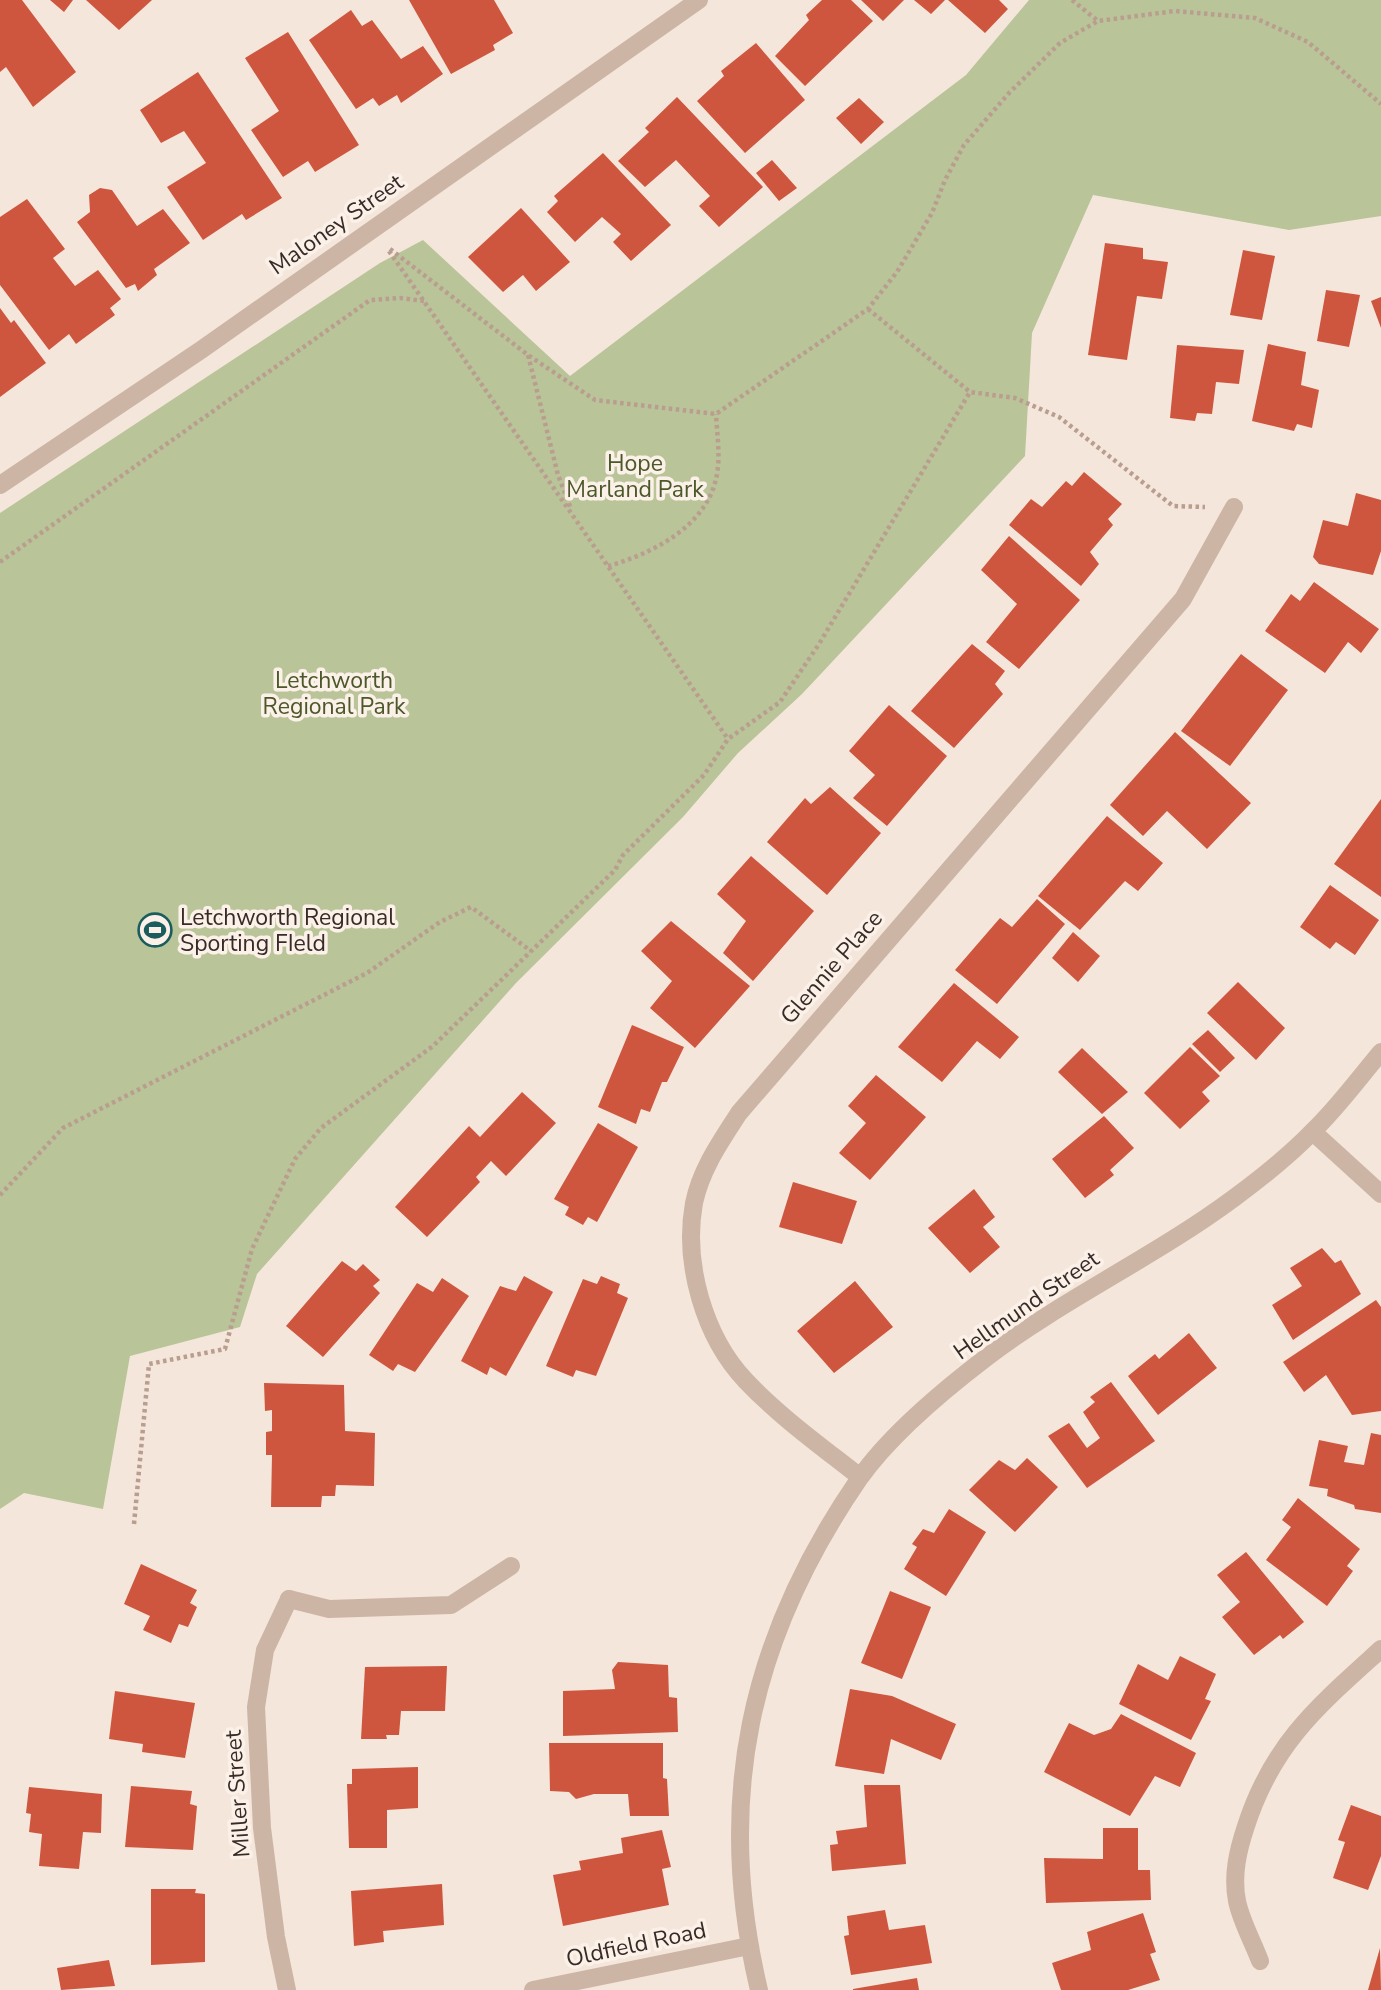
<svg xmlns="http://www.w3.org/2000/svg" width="1381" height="1990" font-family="'Nunito Sans',sans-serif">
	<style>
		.green { fill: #b9c499 }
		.building { fill: #cf563e }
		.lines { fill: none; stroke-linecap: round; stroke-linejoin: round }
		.path { stroke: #b99e90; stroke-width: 4.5; stroke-dasharray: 3.5 3.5; stroke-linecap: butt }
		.lane { stroke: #cdb5a6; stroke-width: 18 }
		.street { stroke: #cdb5a6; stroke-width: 18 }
		.labels { text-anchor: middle; stroke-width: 7; stroke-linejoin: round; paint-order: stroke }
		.street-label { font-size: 23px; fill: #382b27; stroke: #fbf1e8 }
		.park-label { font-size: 23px; fill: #4b5829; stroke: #fbf1e8 }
		.poi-label { font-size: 23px; fill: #382b27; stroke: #fbf1e8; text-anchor: start }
	</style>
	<rect width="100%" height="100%" fill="#f4e6db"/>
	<path class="green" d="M 1029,0 L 1381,0 L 1381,216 L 1289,230 L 1093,195 L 1032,333 L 1025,456 L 802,694 L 738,753 L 683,817 L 516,983 L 257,1274 L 240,1327 L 130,1356 L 103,1509 L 24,1493 L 0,1509 L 0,513 L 380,263 L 423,240 L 570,376 L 966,75 Z"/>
	<path class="building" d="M 0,0 L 22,0 L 76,72 L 33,107 L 6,67 L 0,72 Z
		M 50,0 L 73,0 L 64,12 Z
		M 86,0 L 152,0 L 119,30 Z
		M 409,0 L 494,0 L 513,33 L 493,45 L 495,50 L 451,74 Z
		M 822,0 L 851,0 L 873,21 L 805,86 L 775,56 L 809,20 L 806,15 Z
		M 861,0 L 904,0 L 883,21 Z
		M 914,0 L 945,0 L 931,14 Z
		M 948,0 L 999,0 L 1008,9 L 985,33 Z
		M 351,10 L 362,26 L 372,20 L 401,59 L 423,46 L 443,74 L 401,103 L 397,95 L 379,106 L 373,98 L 356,109 L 309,40 Z
		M 288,32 L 359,145 L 315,172 L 308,161 L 283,177 L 251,130 L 279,111 L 245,58 Z
		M 756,43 L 805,100 L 745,153 L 697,101 L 724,76 L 721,71 Z
		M 198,72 L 282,198 L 246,220 L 242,214 L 203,240 L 167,187 L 206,163 L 184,131 L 161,143 L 140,110 Z
		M 677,97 L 763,187 L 719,227 L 699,206 L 710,196 L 676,160 L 645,187 L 618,161 L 649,132 L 645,128 Z
		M 859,98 L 884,122 L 861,144 L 836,118 Z
		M 603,153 L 671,225 L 631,261 L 613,242 L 621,234 L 602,217 L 575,242 L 547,212 L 558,201 L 554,196 Z
		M 772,160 L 797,188 L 779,201 L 756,173 Z
		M 100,188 L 112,190 L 137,226 L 163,209 L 190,243 L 154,269 L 157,275 L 138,291 L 135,284 L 126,288 L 77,222 L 90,212 L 89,195 Z
		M 27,199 L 65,249 L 53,258 L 75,286 L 98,270 L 121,299 L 110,308 L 115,315 L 76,344 L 69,334 L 49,350 L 0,285 L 0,217 Z
		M 521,208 L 570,262 L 536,291 L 523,275 L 503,292 L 468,257 Z
		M 1105,243 L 1143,248 L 1143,259 L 1168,262 L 1162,299 L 1137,296 L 1127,360 L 1088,355 Z
		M 1243,250 L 1275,256 L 1262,320 L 1230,315 Z
		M 1326,290 L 1360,295 L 1349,347 L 1317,341 Z
		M 1381,297 L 1381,328 L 1371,301 Z
		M 0,308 L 11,323 L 14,320 L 46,363 L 0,397 Z
		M 1268,344 L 1306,352 L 1301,385 L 1319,390 L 1312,428 L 1297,424 L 1294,431 L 1252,421 Z
		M 1177,345 L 1244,350 L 1239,384 L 1216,382 L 1212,414 L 1197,413 L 1195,421 L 1170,418 Z
		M 1084,472 L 1122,504 L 1108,519 L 1113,525 L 1090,552 L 1099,564 L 1081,586 L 1009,525 L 1031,499 L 1042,507 L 1066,481 L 1072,486 Z
		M 1356,493 L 1381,500 L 1381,551 L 1373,575 L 1319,564 L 1313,557 L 1323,520 L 1348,526 Z
		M 1009,536 L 1080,600 L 1019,669 L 986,642 L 1017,604 L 981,570 Z
		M 1314,582 L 1379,629 L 1361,653 L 1348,642 L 1325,673 L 1265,631 L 1291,594 L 1300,601 Z
		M 972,644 L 1005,671 L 995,684 L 1003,694 L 954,748 L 911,711 Z
		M 1241,654 L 1288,690 L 1230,766 L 1181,731 Z
		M 889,705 L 947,756 L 887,826 L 853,798 L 875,775 L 849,751 Z
		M 1175,732 L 1251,803 L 1207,849 L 1167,811 L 1143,836 L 1110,805 Z
		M 830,787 L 881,833 L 827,895 L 767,842 L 805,798 L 811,804 Z
		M 1381,799 L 1381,897 L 1334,864 Z
		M 1107,816 L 1163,863 L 1138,891 L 1125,881 L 1080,930 L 1038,896 Z
		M 751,856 L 814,911 L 753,981 L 723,953 L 746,921 L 717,894 Z
		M 1330,885 L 1379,920 L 1355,955 L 1336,942 L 1330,949 L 1300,927 Z
		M 1037,899 L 1065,924 L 997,1004 L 955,970 L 1000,918 L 1012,927 Z
		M 671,921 L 750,986 L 695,1048 L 650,1008 L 672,981 L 641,951 Z
		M 1073,932 L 1100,956 L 1078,982 L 1052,958 Z
		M 1238,982 L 1285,1028 L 1256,1060 L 1207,1013 Z
		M 954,983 L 1019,1037 L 1000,1059 L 977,1041 L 942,1082 L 898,1047 Z
		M 632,1025 L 684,1047 L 667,1082 L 662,1082 L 650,1112 L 641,1109 L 636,1124 L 598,1107 Z
		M 1208,1030 L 1235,1058 L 1220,1072 L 1192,1044 Z
		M 1190,1047 L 1220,1076 L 1202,1092 L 1210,1101 L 1180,1129 L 1144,1093 Z
		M 1082,1048 L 1128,1092 L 1102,1114 L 1058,1072 Z
		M 876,1075 L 926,1117 L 870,1180 L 839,1153 L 866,1123 L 848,1106 Z
		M 522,1092 L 556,1123 L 506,1176 L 491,1161 L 476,1177 L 480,1182 L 427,1237 L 395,1207 L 469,1126 L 480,1137 Z
		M 1104,1116 L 1134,1148 L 1110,1170 L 1114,1175 L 1085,1198 L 1052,1159 Z
		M 598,1123 L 638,1147 L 597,1222 L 588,1217 L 583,1225 L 565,1215 L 569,1207 L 554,1199 Z
		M 793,1182 L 857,1201 L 842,1244 L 779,1227 Z
		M 974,1189 L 995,1217 L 983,1227 L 1000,1247 L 970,1273 L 928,1228 Z
		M 1322,1248 L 1335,1263 L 1341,1260 L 1361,1294 L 1293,1340 L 1272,1305 L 1302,1286 L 1290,1268 Z
		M 342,1261 L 356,1271 L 363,1264 L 380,1280 L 373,1286 L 380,1293 L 323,1357 L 286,1326 Z
		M 524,1276 L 553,1292 L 506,1376 L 490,1367 L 487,1375 L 461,1361 L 500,1286 L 516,1291 Z
		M 601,1276 L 620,1284 L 617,1293 L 628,1298 L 596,1376 L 576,1370 L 573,1377 L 546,1366 L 583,1279 L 597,1284 Z
		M 442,1278 L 469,1296 L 415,1372 L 398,1364 L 393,1371 L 369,1355 L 417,1283 L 433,1292 Z
		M 855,1281 L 893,1327 L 834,1373 L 797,1331 Z
		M 1376,1300 L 1381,1307 L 1381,1411 L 1352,1415 L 1326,1375 L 1304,1392 L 1283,1362 Z
		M 1189,1333 L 1217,1368 L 1158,1415 L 1128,1376 L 1155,1354 L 1159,1359 Z
		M 1111,1382 L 1155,1441 L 1087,1488 L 1048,1436 L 1069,1423 L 1087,1448 L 1100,1438 L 1083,1412 L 1095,1402 L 1090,1397 Z
		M 264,1383 L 344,1385 L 345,1431 L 375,1433 L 374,1486 L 336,1485 L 335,1496 L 322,1496 L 321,1507 L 271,1507 L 272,1455 L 266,1455 L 266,1432 L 272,1431 L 272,1410 L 265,1411 Z
		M 1371,1433 L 1381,1435 L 1381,1513 L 1355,1509 L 1354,1505 L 1327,1496 L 1328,1489 L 1309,1486 L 1319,1440 L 1348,1446 L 1344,1462 L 1364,1465 Z
		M 1027,1458 L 1058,1487 L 1015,1532 L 969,1490 L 999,1460 L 1015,1470 Z
		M 1298,1498 L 1360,1549 L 1347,1566 L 1353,1571 L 1327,1606 L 1266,1560 L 1291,1527 L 1282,1520 Z
		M 949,1509 L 986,1532 L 946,1596 L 904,1569 L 917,1547 L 912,1544 L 923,1529 L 934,1533 Z
		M 1246,1552 L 1304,1622 L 1283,1639 L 1280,1635 L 1254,1655 L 1222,1617 L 1240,1602 L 1217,1575 Z
		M 141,1564 L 197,1590 L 190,1603 L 197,1607 L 188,1627 L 179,1624 L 171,1643 L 143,1630 L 150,1616 L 124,1604 Z
		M 890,1591 L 931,1607 L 902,1679 L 861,1663 Z
		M 1180,1656 L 1216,1674 L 1205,1699 L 1211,1701 L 1191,1740 L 1119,1704 L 1138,1664 L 1168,1680 Z
		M 618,1662 L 668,1665 L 669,1697 L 677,1698 L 678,1732 L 563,1736 L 563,1691 L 615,1689 L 612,1670 Z
		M 447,1666 L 445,1711 L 401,1711 L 399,1735 L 386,1735 L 387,1739 L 361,1739 L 365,1667 Z
		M 850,1689 L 892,1696 L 956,1724 L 941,1760 L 891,1739 L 884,1774 L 835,1766 Z
		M 115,1691 L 195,1703 L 185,1758 L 142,1752 L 143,1744 L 109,1739 Z
		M 1121,1714 L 1196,1753 L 1180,1787 L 1155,1776 L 1130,1816 L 1044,1772 L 1069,1723 L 1094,1735 L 1111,1729 Z
		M 549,1743 L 663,1743 L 663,1778 L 667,1779 L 669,1816 L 630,1816 L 628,1794 L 594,1794 L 576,1799 L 569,1792 L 550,1791 Z
		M 418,1767 L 418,1808 L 387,1810 L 387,1848 L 349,1848 L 347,1784 L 352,1784 L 352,1769 Z
		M 864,1785 L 900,1785 L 906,1864 L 832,1871 L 830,1845 L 838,1844 L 836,1831 L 867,1827 Z
		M 131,1786 L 192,1791 L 190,1804 L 197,1806 L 193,1850 L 125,1847 Z
		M 29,1787 L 102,1794 L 101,1833 L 83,1832 L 79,1869 L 39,1866 L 42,1834 L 29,1832 L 31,1814 L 26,1813 Z
		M 1351,1805 L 1381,1816 L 1381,1856 L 1368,1890 L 1333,1878 L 1345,1842 L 1338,1840 Z
		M 1103,1828 L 1138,1828 L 1138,1870 L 1150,1870 L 1151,1900 L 1046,1903 L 1044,1858 L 1103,1859 Z
		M 662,1830 L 671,1867 L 662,1869 L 669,1905 L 563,1926 L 553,1875 L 581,1870 L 579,1861 L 623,1853 L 621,1838 Z
		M 442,1884 L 444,1925 L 383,1931 L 384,1942 L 354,1946 L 351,1891 Z
		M 151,1889 L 196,1889 L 195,1893 L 205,1894 L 205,1962 L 151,1965 Z
		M 885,1910 L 889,1930 L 925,1925 L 932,1963 L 851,1975 L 844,1936 L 849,1935 L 847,1916 Z
		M 1143,1913 L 1156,1952 L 1150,1954 L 1160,1980 L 1128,1990 L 1061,1990 L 1052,1963 L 1091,1950 L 1087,1932 Z
		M 1380,1948 L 1381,1990 L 1368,1990 Z
		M 109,1960 L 115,1986 L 61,1990 L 57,1968 Z
		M 917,1978 L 919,1990 L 853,1990 L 853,1989 Z"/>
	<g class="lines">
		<path class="path" d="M 1072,0 L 1098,21
			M 390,249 L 528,355 L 595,400 L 716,414 L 868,309 L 897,272 L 932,213 L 945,180 L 964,145 L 1009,93 L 1060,43 L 1098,21 L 1175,11 L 1255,18 L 1308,42 L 1381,104
			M 389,251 L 728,739
			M 868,309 L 970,392 L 1015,398 L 1059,417 L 1173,506 L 1205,507
			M 528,355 L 558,475 L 571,509
			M 0,562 L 370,300 L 400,298 L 424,301
			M 608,566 C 652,554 705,527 716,479 C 721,459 717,434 716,414
			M 0,1195 L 63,1128 L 367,973 L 440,922 L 471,907 L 531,951
			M 134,1524 L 149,1364 L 225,1349 L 252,1249 L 295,1159 L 321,1128 L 433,1046 L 615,870 L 623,855 L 704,775 L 728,739 L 780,702 L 819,644 L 970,392"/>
		<path class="lane" d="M 289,1599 L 329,1609 L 451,1605 L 511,1566"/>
		<path class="street" d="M 0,485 L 201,350 L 699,0
			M 1313,1132 L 1381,1194
			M 860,1477 C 822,1447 780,1417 746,1381 C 704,1337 683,1263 694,1203 C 701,1169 721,1141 739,1113 L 1183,599 L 1234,507
			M 1260,1961 C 1253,1942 1241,1921 1237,1901 C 1232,1875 1238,1850 1246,1826 C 1273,1743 1318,1706 1381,1649
			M 287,1990 L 276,1937 L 262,1828 L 256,1707 L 265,1650 L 289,1599
			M 533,1990 L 749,1946
			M 759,1990 C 714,1801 749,1639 859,1479 C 889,1436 945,1389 987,1357 C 1065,1298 1156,1256 1234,1198 C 1261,1178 1290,1155 1313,1131 C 1338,1107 1359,1078 1381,1052"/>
	</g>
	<defs>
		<symbol id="stadium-ring" viewBox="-11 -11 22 22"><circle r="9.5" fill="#fbf1e8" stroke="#1a5d5c" stroke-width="1.5"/><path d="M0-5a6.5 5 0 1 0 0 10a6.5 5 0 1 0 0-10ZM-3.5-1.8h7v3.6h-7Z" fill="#1a5d5c"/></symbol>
	</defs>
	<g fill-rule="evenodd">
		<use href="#stadium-ring" x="136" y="911" width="38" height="38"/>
	</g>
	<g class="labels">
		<g class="street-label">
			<text transform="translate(336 224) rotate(-35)" y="8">Maloney Street</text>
			<text transform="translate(831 967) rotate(-49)" y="8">Glennie Place</text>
			<text transform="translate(1026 1305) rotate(-35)" y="8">Hellmund Street</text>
			<text transform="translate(237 1794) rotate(-94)" y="8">Miller Street</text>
			<text transform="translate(636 1944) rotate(-12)" y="8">Oldfield Road</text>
		</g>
		<g class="park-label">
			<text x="635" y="471">Hope<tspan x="635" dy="26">Marland Park</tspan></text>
			<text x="334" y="688">Letchworth<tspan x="334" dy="26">Regional Park</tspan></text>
		</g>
		<g class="poi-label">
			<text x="180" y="925">Letchworth Regional<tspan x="180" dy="26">Sporting FIeld</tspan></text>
		</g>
	</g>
</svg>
